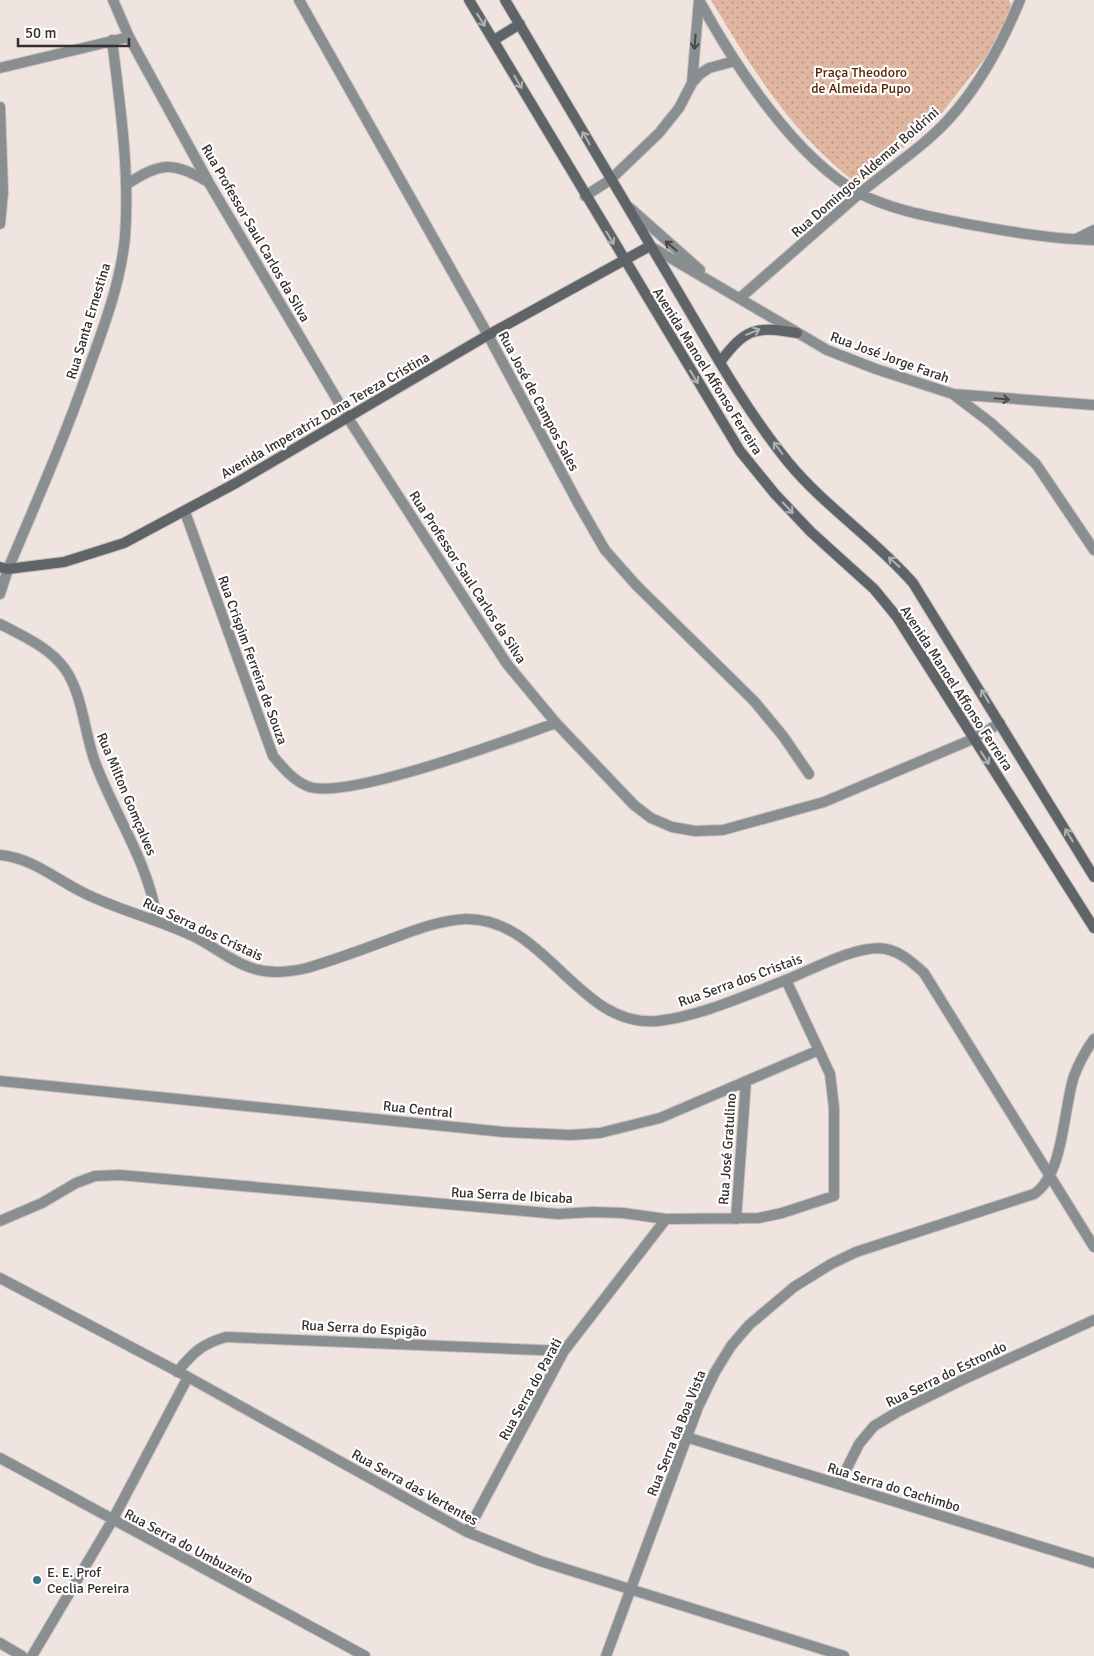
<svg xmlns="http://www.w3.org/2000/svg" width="1094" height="1656" font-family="Signika,sans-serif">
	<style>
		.grass { fill: url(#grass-dots) }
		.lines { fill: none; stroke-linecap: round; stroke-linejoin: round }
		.minor-casing { stroke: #cac0bc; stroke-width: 12 }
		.tertiary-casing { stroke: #cac0bc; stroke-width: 12 }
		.secondary-casing { stroke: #cac0bc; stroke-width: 12 }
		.minor { stroke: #898e90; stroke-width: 10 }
		.tertiary { stroke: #898e90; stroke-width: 10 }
		.secondary { stroke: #5e6467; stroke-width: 10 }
		.oneway { stroke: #aeb2b3 }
		.oneway2 { stroke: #4a4846 }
		.poi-dot { fill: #39748c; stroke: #fff; stroke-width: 2 }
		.labels { text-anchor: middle; stroke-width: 4.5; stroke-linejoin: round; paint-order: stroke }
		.park-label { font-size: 14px; fill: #582501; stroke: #fff }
		.street-label { font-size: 14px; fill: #35302e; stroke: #fff }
		.poi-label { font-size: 14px; fill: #35302e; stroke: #fff; text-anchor: start }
	</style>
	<defs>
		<pattern id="grass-dots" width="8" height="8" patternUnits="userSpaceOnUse" patternTransform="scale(1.25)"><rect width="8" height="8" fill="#e0b6a0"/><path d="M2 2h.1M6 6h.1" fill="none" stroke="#b69483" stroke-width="1.8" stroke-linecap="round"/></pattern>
	</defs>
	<rect width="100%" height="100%" fill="#efe4df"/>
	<path class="grass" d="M 711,0 L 1009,0 L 1012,7 L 986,57 L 937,119 L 859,185 C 794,137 752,69 711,0 Z"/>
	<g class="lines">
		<defs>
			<path id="minor" d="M 113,0 L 129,37 L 209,183 L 348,418 L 473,612 L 507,664 L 556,723 L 634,805 L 651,818 L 672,827 L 695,831 L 723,830 L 824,802 L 973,739 L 1000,723
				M 299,0 L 488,335 L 578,503 L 605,550 L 636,585 L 754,701 L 783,736 L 809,774
				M 699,0 C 734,64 795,159 861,194 C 892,210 928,216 962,223 C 1006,231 1049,239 1094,240
				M 0,68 L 129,37
				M 692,83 L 699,0
				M 0,107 L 3,192 L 0,224
				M 126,185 C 159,162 174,161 208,182
				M 585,196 L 610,180 L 659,133 L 679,108 L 692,83 L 700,74 L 709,68 L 735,61
				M 630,208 L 700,270
				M 1076,239 L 1094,230
				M 650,246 L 827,350 L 876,369 L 953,394 L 1094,405
				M 740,298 C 780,263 820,228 860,193 C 889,169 922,148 948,120 C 980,85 1002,44 1020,0
				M 954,395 L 991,423 L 1036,464 L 1094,550
				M 185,512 L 273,756 C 283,768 293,780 307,786 C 344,802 513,738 556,723
				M 0,594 L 8,569 C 37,501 66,434 90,365 C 105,324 121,280 125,237 C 130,172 120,105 112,40
				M 0,624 C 23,636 49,647 65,669 C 83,695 84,732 95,762 C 115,816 149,863 157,920
				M 0,1081 L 504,1132 L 571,1135 L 600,1133 L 660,1118 L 819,1050
				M 736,1219 L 746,1081
				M 0,1221 L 42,1203 L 76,1183 L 95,1176 L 120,1175 L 558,1214 L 592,1212 L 623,1213 L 666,1219 L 759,1218 L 782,1213 L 834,1196 L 834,1108 L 830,1074 L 786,980
				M 0,1278 L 188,1377 L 467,1532 L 540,1561 L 844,1656
				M 177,1372 C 193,1353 201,1344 226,1337 L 564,1351
				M 686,1437 L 1094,1563
				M 0,1458 L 365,1656
				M 839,1484 L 859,1444 L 874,1426 L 899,1411 L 960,1381 L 1094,1320
				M 467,1532 L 564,1351 L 666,1219
				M 0,1643 L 22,1656
				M 32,1656 L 112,1521 L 188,1377"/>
			<path id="tertiary" d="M 0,855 C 32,858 54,878 82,892 C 117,910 158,919 195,937 C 215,947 233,963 255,969 C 272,974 290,972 307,968 C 337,959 367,948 396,937 C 418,929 442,920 466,919 C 546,918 578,1028 657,1021 C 698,1017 747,995 786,980 C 811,970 860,943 886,949 C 901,952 913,963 924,973 L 1094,1247
				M 606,1656 L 698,1407 L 715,1372 L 731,1346 L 749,1325 L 794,1287 L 831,1264 L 856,1252 L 1034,1194 C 1064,1174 1063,1110 1074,1076 C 1079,1063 1086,1050 1094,1039"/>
			<path id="secondary" d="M 469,0 L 740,451 L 775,494 L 811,532 L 874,589 L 897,617 L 1094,928
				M 505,0 C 562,97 619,194 677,290 C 712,349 745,409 788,462 C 825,507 875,539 913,583 L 1094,877
				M 494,40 L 520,24
				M 720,362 C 746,328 755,326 797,333
				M 0,567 L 8,569 L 64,562 L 124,543 L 236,483 L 488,335 L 650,246"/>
		</defs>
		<use href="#minor" class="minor-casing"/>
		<use href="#tertiary" class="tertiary-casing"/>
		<use href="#secondary" class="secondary-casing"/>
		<use href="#minor" class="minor"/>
		<use href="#tertiary" class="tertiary"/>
		<use href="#secondary" class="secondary"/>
	</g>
	<defs><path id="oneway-shaft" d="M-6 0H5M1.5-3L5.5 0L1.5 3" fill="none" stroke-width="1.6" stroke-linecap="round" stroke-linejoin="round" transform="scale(1.25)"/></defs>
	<g class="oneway">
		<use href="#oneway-shaft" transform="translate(481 20) rotate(58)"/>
		<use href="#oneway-shaft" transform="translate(518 82) rotate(60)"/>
		<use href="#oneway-shaft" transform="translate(586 138) rotate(-120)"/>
		<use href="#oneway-shaft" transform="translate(610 238) rotate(59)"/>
		<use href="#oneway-shaft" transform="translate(753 332) rotate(-23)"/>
		<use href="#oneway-shaft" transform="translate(694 377) rotate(59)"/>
		<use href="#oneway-shaft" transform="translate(778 448) rotate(-127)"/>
		<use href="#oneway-shaft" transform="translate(788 508) rotate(47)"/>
		<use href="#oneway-shaft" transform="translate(894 562) rotate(-138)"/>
		<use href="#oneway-shaft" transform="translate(985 696) rotate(-121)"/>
		<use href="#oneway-shaft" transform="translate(985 758) rotate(57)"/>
		<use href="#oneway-shaft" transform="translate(1069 835) rotate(-121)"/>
	</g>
	<g class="oneway2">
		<use href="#oneway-shaft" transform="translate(695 42) rotate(95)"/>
		<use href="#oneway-shaft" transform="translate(671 246) rotate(-140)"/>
		<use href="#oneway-shaft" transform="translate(1002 399) rotate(5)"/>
	</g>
	<circle class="poi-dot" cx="37" cy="1580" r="5"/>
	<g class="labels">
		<g class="park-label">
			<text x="861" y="77">Praça Theodoro<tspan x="861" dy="16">de Almeida Pupo</tspan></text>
		</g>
		<g class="street-label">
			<text transform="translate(865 172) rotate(-41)" y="5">Rua Domingos Aldemar Boldrini</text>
			<text transform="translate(256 233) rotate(60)" y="5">Rua Professor Saul Carlos da Silva</text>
			<text transform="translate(88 321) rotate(-73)" y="5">Rua Santa Ernestina</text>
			<text transform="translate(890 357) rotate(20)" y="5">Rua José Jorge Farah</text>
			<text transform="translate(708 371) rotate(58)" y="5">Avenida Manoel Affonso Ferreira</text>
			<text transform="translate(539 401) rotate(62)" y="5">Rua José de Campos Sales</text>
			<text transform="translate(325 415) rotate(-30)" y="5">Avenida Imperatriz Dona Tereza Cristina</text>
			<text transform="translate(468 577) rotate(57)" y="5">Rua Professor Saul Carlos da Silva</text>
			<text transform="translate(253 660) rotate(70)" y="5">Rua Crispim Ferreira de Souza</text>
			<text transform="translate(957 688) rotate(57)" y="5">Avenida Manoel Affonso Ferreira</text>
			<text transform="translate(127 794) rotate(67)" y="5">Rua Milton Gomçalves</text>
			<text transform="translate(203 929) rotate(25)" y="5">Rua Serra dos Cristais</text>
			<text transform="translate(740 980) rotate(-20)" y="5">Rua Serra dos Cristais</text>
			<text transform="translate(418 1109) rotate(6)" y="5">Rua Central</text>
			<text transform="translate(727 1149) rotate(-86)" y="5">Rua José Gratulino</text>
			<text transform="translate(512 1195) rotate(3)" y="5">Rua Serra de Ibicaba</text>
			<text transform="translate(364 1328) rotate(3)" y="5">Rua Serra do Espigão</text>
			<text transform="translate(946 1374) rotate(-26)" y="5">Rua Serra do Estrondo</text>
			<text transform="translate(530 1389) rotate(-61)" y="5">Rua Serra do Parati</text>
			<text transform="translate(676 1433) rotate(-68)" y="5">Rua Serra da Boa Vista</text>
			<text transform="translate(415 1487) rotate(29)" y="5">Rua Serra das Vertentes</text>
			<text transform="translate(894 1487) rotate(17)" y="5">Rua Serra do Cachimbo</text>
			<text transform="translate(189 1546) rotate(28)" y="5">Rua Serra do Umbuzeiro</text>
		</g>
		<g class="poi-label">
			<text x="47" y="1577">E. E. Prof<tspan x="47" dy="16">Ceclia Pereira</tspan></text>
		</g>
	</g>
	<path d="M18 38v8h111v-8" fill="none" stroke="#35302e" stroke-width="2.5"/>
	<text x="25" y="38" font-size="15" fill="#35302e" stroke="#ffffff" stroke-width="4" paint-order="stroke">50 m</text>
</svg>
